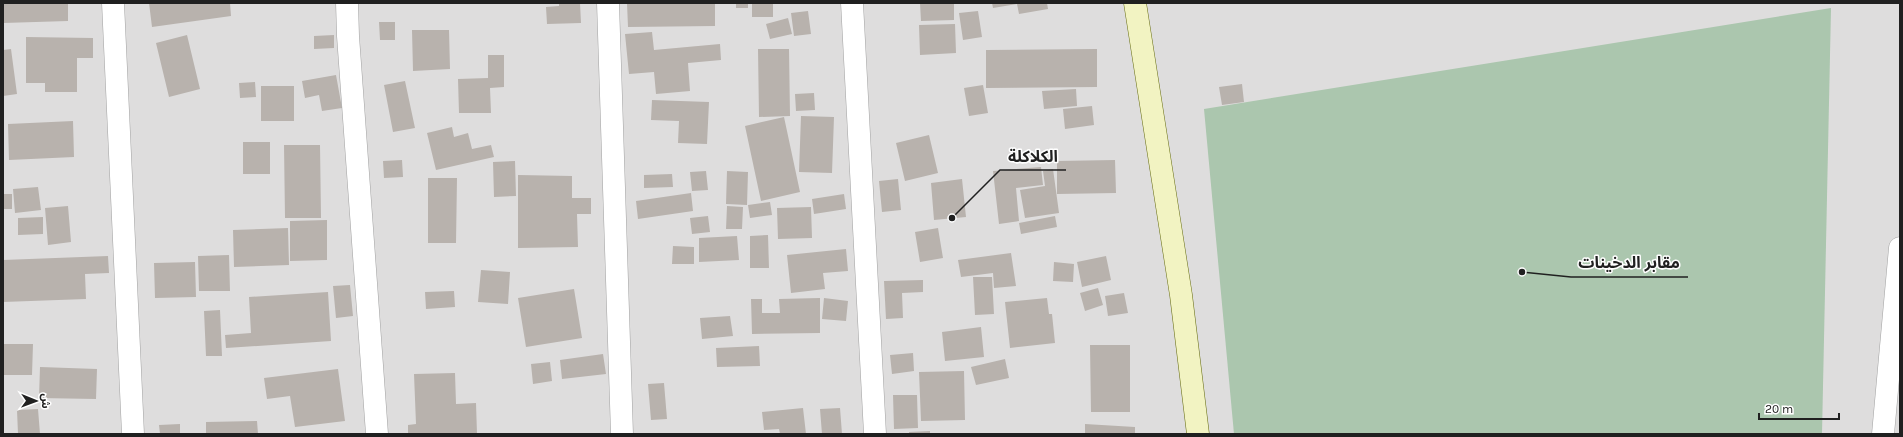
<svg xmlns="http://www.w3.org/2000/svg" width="1903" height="437" font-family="Karla,'Noto Sans Arabic',sans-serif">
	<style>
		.residential { fill: #dedddd }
		.cemetery { fill: #abc6ae }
		.building { fill: #b8b2ad }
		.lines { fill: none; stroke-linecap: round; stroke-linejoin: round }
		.street-casing { stroke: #a1a1a1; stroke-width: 23 }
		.secondary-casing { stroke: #666c11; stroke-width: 23 }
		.street { stroke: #fff; stroke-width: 22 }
		.secondary { stroke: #f2f3c2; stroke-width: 22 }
		.leader { fill: none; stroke: #202020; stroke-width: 1.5 }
		.callout-dot { fill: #202020; stroke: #fff; stroke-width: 1.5 }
		.callout-label { font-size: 16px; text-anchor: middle; font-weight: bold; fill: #202020; stroke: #fff; stroke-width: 3; stroke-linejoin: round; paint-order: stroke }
	</style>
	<rect width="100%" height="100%" fill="#efece7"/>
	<path class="residential" d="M 3,3 L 1900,3 L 1900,434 L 3,434 Z"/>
	<path class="cemetery" d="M 1831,8 L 1822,434 L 1234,434 L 1204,109 Z"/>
	<path class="building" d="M 3,3 L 68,3 L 68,21 L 3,23 Z
		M 149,3 L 230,3 L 231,16 L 152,27 Z
		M 559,3 L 580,3 L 581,23 L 547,24 L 546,7 L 559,6 Z
		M 627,3 L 715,3 L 715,26 L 628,27 Z
		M 736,3 L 748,3 L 748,8 L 736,8 Z
		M 752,3 L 773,3 L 773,17 L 752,17 Z
		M 920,3 L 954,3 L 954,20 L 921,21 Z
		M 992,3 L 1047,3 L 1048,9 L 1019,14 L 1017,4 L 993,8 Z
		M 808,11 L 811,34 L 794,36 L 791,13 Z
		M 978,11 L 982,37 L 963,40 L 959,13 Z
		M 788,18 L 792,34 L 770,39 L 766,24 Z
		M 379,22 L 395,22 L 395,40 L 380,40 Z
		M 955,24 L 956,53 L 920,55 L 919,25 Z
		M 412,30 L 449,30 L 450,69 L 413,71 Z
		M 652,32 L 654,50 L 720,44 L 721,60 L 688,63 L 690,91 L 656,94 L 654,72 L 629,74 L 625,34 Z
		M 187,35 L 200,89 L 169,97 L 156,43 Z
		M 334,35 L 334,48 L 314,49 L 314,36 Z
		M 26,37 L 93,38 L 93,58 L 77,58 L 77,92 L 45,92 L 45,83 L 26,83 Z
		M 11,49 L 17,94 L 3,96 L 3,50 Z
		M 758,49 L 789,49 L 790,116 L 759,117 Z
		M 1097,49 L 1097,87 L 986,88 L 986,50 Z
		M 488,55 L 504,55 L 504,87 L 490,88 L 491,113 L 459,113 L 458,79 L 488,78 Z
		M 336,75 L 342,108 L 322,111 L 319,95 L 305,98 L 302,81 Z
		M 405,81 L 415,128 L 393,132 L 384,85 Z
		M 255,82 L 256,97 L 240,98 L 239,83 Z
		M 1242,84 L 1244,102 L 1222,105 L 1219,87 Z
		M 983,85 L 988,113 L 969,116 L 964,88 Z
		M 261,86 L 294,86 L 294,121 L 261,121 Z
		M 1076,89 L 1077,106 L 1044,109 L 1042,91 Z
		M 814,93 L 815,110 L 796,111 L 795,94 Z
		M 652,100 L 709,102 L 707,144 L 678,143 L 679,121 L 651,120 Z
		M 1092,106 L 1094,125 L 1065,129 L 1063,109 Z
		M 801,116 L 834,117 L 832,173 L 799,172 Z
		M 784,117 L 800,192 L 761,201 L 745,126 Z
		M 73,121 L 74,157 L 9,160 L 8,124 Z
		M 452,127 L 454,137 L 468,133 L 472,149 L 491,145 L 494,157 L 436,170 L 427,133 Z
		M 929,135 L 938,173 L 905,181 L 896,143 Z
		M 243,142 L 270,142 L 270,174 L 243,174 Z
		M 284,145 L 320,145 L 321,218 L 285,218 Z
		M 402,160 L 403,177 L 384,178 L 383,161 Z
		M 1115,160 L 1116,193 L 1057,194 L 1057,161 Z
		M 515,161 L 516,196 L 494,197 L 493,162 Z
		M 1041,167 L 1043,185 L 1016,188 L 1019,221 L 999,224 L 993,171 Z
		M 1053,169 L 1059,213 L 1025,218 L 1020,190 L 1045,186 L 1043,171 Z
		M 706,171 L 708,190 L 692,191 L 690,172 Z
		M 727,171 L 748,172 L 747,205 L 726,204 Z
		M 672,174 L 673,187 L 644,188 L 644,175 Z
		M 518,175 L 572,176 L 572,198 L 591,198 L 591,214 L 577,214 L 578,247 L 518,248 Z
		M 428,178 L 457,178 L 456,243 L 428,243 Z
		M 898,179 L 901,210 L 882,212 L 879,181 Z
		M 962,179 L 966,217 L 934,220 L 931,183 Z
		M 38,187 L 41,210 L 15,213 L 13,189 Z
		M 691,193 L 693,211 L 638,219 L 636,201 Z
		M 3,194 L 12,194 L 12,209 L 3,209 Z
		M 844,194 L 846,209 L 814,214 L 812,199 Z
		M 770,202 L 772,215 L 750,218 L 748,205 Z
		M 68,206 L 71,242 L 48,245 L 45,208 Z
		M 727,206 L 743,207 L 742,229 L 726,229 Z
		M 811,207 L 812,238 L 778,239 L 777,208 Z
		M 708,216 L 710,232 L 692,234 L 690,218 Z
		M 1055,216 L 1057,227 L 1021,234 L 1019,223 Z
		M 43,217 L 43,234 L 18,235 L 18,218 Z
		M 327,220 L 327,260 L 290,261 L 290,221 Z
		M 288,228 L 289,265 L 234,267 L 233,230 Z
		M 938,228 L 943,258 L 920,262 L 915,232 Z
		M 768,235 L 769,268 L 750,268 L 750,236 Z
		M 737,236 L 739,260 L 699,262 L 699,238 Z
		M 673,246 L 694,247 L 694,264 L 672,264 Z
		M 846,249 L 848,271 L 823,273 L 825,289 L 791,293 L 787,255 Z
		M 1011,253 L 1016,286 L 994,288 L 993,273 L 961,277 L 958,260 Z
		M 229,255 L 230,291 L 199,291 L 198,256 Z
		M 108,256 L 109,273 L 85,274 L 86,299 L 3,302 L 3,260 Z
		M 1106,256 L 1111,280 L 1082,287 L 1077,262 Z
		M 195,262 L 196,297 L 155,298 L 154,263 Z
		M 1054,262 L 1074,264 L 1073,282 L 1053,281 Z
		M 481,270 L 510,272 L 508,304 L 478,302 Z
		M 973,277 L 992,277 L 994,314 L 975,315 Z
		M 923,280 L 923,292 L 902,293 L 903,318 L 886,319 L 884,281 Z
		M 350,285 L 353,316 L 336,318 L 333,286 Z
		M 1098,288 L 1103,305 L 1085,311 L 1080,293 Z
		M 574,289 L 582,338 L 526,347 L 518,298 Z
		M 454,291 L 455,307 L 426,309 L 425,292 Z
		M 328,292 L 331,341 L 226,348 L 225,335 L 251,333 L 249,297 Z
		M 1124,293 L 1128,313 L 1108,316 L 1105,296 Z
		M 820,298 L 820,333 L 752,334 L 751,299 L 762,299 L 762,313 L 780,313 L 779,299 Z
		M 824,298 L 848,301 L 846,321 L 822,319 Z
		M 1047,298 L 1049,314 L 1052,314 L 1055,343 L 1010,348 L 1005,302 Z
		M 220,310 L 222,356 L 206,356 L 204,311 Z
		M 730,316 L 733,336 L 702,339 L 700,318 Z
		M 981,327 L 984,357 L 945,361 L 942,332 Z
		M 3,344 L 33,344 L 32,375 L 3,375 Z
		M 1090,345 L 1130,345 L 1130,412 L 1091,412 Z
		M 759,346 L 760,366 L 717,367 L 716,348 Z
		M 913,353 L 914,371 L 892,374 L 890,355 Z
		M 603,354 L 606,374 L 562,379 L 560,360 Z
		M 1005,359 L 1009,378 L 976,385 L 971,367 Z
		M 550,362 L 552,381 L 533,384 L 531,364 Z
		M 40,367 L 97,369 L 96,399 L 39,398 Z
		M 338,369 L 345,421 L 295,427 L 290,396 L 267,399 L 264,378 Z
		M 964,371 L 965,420 L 921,421 L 919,372 Z
		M 455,373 L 456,404 L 476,403 L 477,434 L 408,434 L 408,425 L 416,424 L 414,374 Z
		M 664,383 L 667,419 L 651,420 L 648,384 Z
		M 893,395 L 917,395 L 918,428 L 894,429 Z
		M 803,408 L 806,434 L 780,434 L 779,429 L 764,430 L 762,412 Z
		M 840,408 L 842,434 L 822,434 L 820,409 Z
		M 38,409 L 40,434 L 18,434 L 17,410 Z
		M 257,421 L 258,434 L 206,434 L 206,422 Z
		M 180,424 L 180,434 L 160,434 L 159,425 Z
		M 1085,424 L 1135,427 L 1135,434 L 1085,434 Z
		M 930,431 L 930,434 L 909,434 L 909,432 Z"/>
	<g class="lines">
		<defs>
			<path id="street" d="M 113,3 L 133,434
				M 347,3 L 348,36 L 377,434
				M 608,3 L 622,434
				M 852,3 L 875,434
				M 1883,434 L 1900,248"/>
			<path id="secondary" d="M 1135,3 L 1181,295 L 1198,434"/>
		</defs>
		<use href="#street" class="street-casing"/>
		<use href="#secondary" class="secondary-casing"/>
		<use href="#street" class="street"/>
		<use href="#secondary" class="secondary"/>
	</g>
	<path class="leader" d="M952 218L1000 170H1066M1522 272L1571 277H1688"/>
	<g class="callout-dot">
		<circle cx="952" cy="218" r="4"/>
		<circle cx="1522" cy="272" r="4"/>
	</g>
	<g class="callout-label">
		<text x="1033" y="162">الكلاكلة</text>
		<text x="1629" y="268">مقابر الدخينات</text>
	</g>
	<rect width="1903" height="437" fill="none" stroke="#202020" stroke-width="8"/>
	<g transform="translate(36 401) rotate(91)" stroke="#ffffff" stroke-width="3" paint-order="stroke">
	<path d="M0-3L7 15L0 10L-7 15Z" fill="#202020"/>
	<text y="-6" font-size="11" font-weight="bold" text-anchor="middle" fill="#202020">ش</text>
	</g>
	<path d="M1759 413v6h80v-6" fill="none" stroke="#202020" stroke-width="2"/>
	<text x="1765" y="413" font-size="12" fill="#202020" stroke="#ffffff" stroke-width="3" paint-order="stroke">20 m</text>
</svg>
